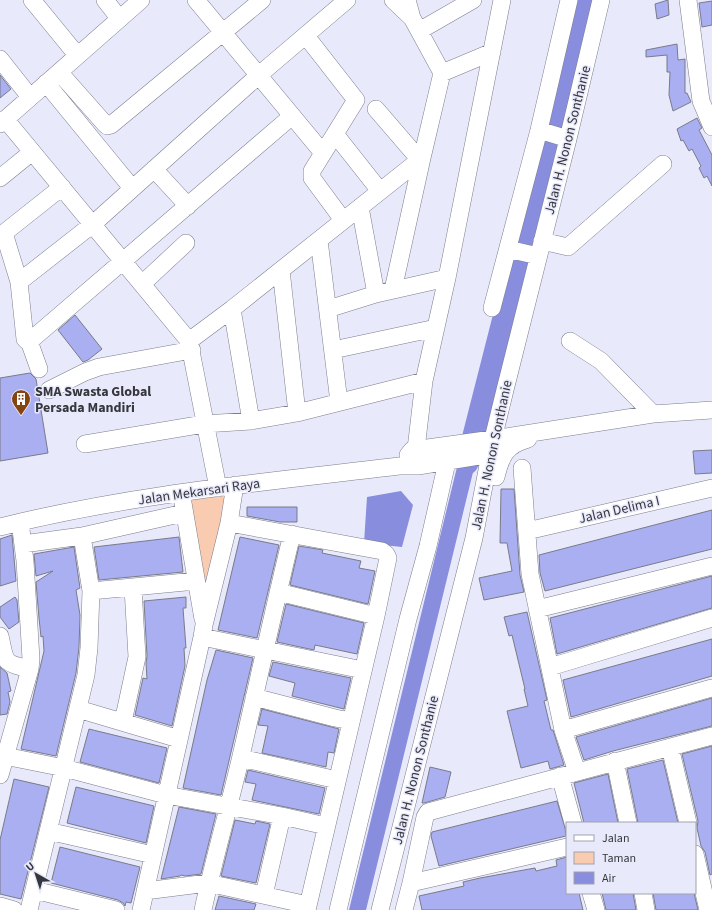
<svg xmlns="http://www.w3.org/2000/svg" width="712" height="910" font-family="'Source Sans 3',sans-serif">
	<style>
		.green { fill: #f9ccb1 }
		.water { fill: #888ddd }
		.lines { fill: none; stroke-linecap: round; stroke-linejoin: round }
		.river { stroke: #888ddd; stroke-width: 23 }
		.building { fill: #a9aff1; stroke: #797b89 }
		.minor-casing { stroke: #7c7e8d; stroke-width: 18 }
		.minor { stroke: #fff; stroke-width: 17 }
		.labels { text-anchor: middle; stroke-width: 3; stroke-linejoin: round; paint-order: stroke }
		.street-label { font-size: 14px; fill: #36373d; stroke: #e8eafb }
		.poi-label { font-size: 14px; font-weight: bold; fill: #36373d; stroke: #e8eafb; text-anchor: start }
	</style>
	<rect width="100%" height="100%" fill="#e8eafb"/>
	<path class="green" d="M 235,485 L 204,625 L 181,493 Z"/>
	<path class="water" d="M 475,464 L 366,910 L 349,910 L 457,467 Z
		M 401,491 L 413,505 L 402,547 L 364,543 L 367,497 Z"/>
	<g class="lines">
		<path class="river" d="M 467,463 L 585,0"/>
	</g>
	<path class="building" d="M 668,0 L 669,15 L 657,19 L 655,4 Z
		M 712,1 L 712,25 L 702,27 L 699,3 Z
		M 677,44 L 678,60 L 685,59 L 685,93 L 687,93 L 691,102 L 673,111 L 669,95 L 670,72 L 667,72 L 667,55 L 646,57 L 646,50 Z
		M 0,75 L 11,89 L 0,98 Z
		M 697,118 L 702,128 L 699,130 L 712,155 L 712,186 L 707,176 L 704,178 L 699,168 L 701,166 L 692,149 L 689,151 L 683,140 L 681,141 L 677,129 Z
		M 75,315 L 102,349 L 88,360 L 83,362 L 58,330 Z
		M 30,373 L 36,379 L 48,453 L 0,461 L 0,378 Z
		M 712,450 L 712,473 L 695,474 L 693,451 Z
		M 501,489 L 514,489 L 520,575 L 524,592 L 484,600 L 479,578 L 512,571 L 507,543 L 500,543 Z
		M 247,507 L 297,507 L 297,522 L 280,522 L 247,516 Z
		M 712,510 L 712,549 L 545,591 L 540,573 L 539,555 Z
		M 12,535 L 16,581 L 0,586 L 0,539 Z
		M 179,537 L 183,572 L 99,580 L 94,547 Z
		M 240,537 L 279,545 L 257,638 L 218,630 Z
		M 299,546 L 323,550 L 322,553 L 361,561 L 359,568 L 375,571 L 368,604 L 290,585 Z
		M 74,547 L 80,588 L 76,590 L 80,615 L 79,647 L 76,673 L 56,756 L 21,749 L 44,651 L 43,636 L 41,637 L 39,618 L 36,582 L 53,571 L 36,576 L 34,554 Z
		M 712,576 L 712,608 L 557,654 L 550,618 Z
		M 15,597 L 17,600 L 19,622 L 9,629 L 0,617 L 0,607 Z
		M 186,597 L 186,608 L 183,608 L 186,648 L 184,648 L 185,666 L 172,726 L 135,715 L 143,678 L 147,679 L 146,663 L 147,656 L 144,601 Z
		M 286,604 L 364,623 L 357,654 L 315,645 L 314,650 L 277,642 Z
		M 527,612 L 547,700 L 544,701 L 551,730 L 553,730 L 564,765 L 550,769 L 548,761 L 521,768 L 507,711 L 528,706 L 524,689 L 525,689 L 512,635 L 509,636 L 504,617 Z
		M 712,639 L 712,676 L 571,717 L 563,680 Z
		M 216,650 L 253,658 L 221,795 L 183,788 L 207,680 Z
		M 273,662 L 351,678 L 344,709 L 292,696 L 295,683 L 269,676 Z
		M 0,667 L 7,673 L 11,691 L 8,692 L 10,702 L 7,714 L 0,715 Z
		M 712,698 L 712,726 L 613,751 L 584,760 L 576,737 Z
		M 262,709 L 339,729 L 334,753 L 328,752 L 326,767 L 262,753 L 268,726 L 258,725 Z
		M 89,729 L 167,748 L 159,783 L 80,762 Z
		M 712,746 L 712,874 L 710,875 L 705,852 L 701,846 L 697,828 L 698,821 L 682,754 Z
		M 663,760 L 678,823 L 638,823 L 627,769 Z
		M 430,767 L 451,772 L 445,797 L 424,803 L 422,803 Z
		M 248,770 L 325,788 L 319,814 L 252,800 L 256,784 L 245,782 Z
		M 608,774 L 618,823 L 584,823 L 574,783 Z
		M 14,779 L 49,787 L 21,899 L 0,894 L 0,840 Z
		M 76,787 L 154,806 L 146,843 L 67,823 Z
		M 557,801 L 565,828 L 566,836 L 439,866 L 431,836 L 432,832 Z
		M 179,807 L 216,814 L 201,874 L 185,876 L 181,875 L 180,876 L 161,879 Z
		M 235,820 L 255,824 L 256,821 L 270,824 L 256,883 L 221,876 Z
		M 60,847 L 140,867 L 131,903 L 126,902 L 125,906 L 123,903 L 118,900 L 51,883 Z
		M 567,857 L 567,893 L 579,893 L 583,910 L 422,910 L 419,896 L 464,886 L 463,882 L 480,878 L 535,868 L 536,871 L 557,866 L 556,860 Z
		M 602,893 L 633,893 L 636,910 L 606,910 Z
		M 653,893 L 694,893 L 698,910 L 656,910 Z
		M 219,896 L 256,904 L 254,910 L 215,910 Z"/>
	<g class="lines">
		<defs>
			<path id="minor" d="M 32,0 L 77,55
				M 105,0 L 119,18
				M 196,0 L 323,153
				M 393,0 L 412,18
				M 688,0 L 701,101 L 712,127
				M 419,31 L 473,0
				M 306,36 L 356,100 L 312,171 L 312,178 L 343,220
				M 0,59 L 30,97
				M 59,72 L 105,124 L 107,126 L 111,125 L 262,0
				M 442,73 L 492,52
				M 46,83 L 132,188
				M 376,109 L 419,159
				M 5,119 L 189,341 L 218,488
				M 0,124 L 141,0
				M 539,130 L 568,139
				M 335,134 L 380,191
				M 154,169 L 188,206
				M 0,178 L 32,152
				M 62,187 L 4,233 L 19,282 L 25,339 L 27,341 L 31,340 L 292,116
				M 360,207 L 376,294
				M 319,240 L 339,402
				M 542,241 L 568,247 L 663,164
				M 508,249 L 538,256
				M 281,270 L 297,413
				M 19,282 L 93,224 L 259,75 L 347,0
				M 142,284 L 186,243
				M 393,290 L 422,158 L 442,73 L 412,18 L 407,0
				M 492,308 L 539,130 L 569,0
				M 232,309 L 251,421
				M 328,309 L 376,294 L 447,278
				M 29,341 L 39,369
				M 189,341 L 232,309 L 422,158
				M 570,341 L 601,361 L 653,414
				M 333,350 L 436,328
				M 49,390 L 85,372 L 99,367 L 192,350
				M 85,444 L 204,424 L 251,421 L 297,413 L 424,381
				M 416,449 L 424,381 L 447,278 L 502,0
				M 408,455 L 412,450 L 420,449 L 493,439 L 653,414 L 712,410
				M 522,468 L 530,574 L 563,730 L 577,772
				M 496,477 C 501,456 506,445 528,439
				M 183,503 L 203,619
				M 229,523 L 382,551 L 386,554 L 388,558 L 376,616 L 307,910
				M 0,527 C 131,494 266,482 399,466 L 418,466 L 491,454
				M 527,531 L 712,488
				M 23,544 L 82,536 L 184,513
				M 91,591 L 196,581
				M 278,592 L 376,616
				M 537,609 L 712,566
				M 0,636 C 6,662 2,663 30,669
				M 202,637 L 363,670
				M 550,667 L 712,618
				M 254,697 L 335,718 L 351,721
				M 78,709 L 179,739
				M 123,722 L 137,657 L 133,588
				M 563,730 L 712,688
				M 670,747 L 688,823
				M 0,755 L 64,768 L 166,795 L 282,816 L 326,826
				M 241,758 L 337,780
				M 615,761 L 628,823
				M 0,775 L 30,669 L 31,659 L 25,561 L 20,522
				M 560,776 L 573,823
				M 48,831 L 153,855
				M 695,854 L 708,910
				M 411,883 L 567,847
				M 34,890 L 116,910
				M 145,891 L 208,883 L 308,905
				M 591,893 L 596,910
				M 643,893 L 646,910
				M 264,895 L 282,816
				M 0,906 L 14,910
				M 29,910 L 86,675 L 89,648 L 91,591 L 82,536
				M 141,910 L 202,637 L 204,625 L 229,523 L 235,485
				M 203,910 C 214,858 229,808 241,756 C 258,682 274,608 292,534
				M 338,910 L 408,619 L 428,546 L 447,462
				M 380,910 L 474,538 L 493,439 L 505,390 L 568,139 L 601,0
				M 404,910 L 411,883 L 425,817 L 428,812 L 712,736"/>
		</defs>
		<use href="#minor" class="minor-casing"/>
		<use href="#minor" class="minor"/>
	</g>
	<defs>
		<symbol id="building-pin" viewBox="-11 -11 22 30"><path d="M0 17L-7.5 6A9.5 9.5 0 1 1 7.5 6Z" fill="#85430f" stroke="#e8eafb"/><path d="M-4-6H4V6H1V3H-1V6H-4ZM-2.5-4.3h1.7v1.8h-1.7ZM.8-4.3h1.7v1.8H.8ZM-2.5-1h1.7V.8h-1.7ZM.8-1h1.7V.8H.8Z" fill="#fff"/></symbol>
	</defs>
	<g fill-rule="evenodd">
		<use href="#building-pin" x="10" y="388" width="22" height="30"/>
	</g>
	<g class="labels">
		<g class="street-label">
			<text transform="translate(567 140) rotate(-76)" y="5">Jalan H. Nonon Sonthanie</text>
			<text transform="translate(491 455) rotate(-78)" y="5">Jalan H. Nonon Sonthanie</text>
			<text transform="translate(199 491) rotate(-8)" y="5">Jalan Mekarsari Raya</text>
			<text transform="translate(619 509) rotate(-13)" y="5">Jalan Delima I</text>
			<text transform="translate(415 770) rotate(-76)" y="5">Jalan H. Nonon Sonthanie</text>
		</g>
		<g class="poi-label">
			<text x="35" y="396">SMA Swasta Global<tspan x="35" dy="16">Persada Mandiri</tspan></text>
		</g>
	</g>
	<rect x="566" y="822" width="130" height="72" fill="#e8eafb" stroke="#a1a2af"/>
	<rect x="574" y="835" width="20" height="6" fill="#ffffff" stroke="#a1a2af"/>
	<text x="602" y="842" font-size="12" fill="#36373d">Jalan</text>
	<rect x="574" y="852" width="20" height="12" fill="#f9ccb1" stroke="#a1a2af"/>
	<text x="602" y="862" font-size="12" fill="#36373d">Taman</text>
	<rect x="574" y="872" width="20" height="12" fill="#888ddd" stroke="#a1a2af"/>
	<text x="602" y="882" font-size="12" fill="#36373d">Air</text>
	<g transform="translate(36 874) rotate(321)" stroke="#e8eafb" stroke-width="3" paint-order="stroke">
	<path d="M0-3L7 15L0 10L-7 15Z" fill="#36373d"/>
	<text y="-6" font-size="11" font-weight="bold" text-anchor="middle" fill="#36373d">U</text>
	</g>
</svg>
